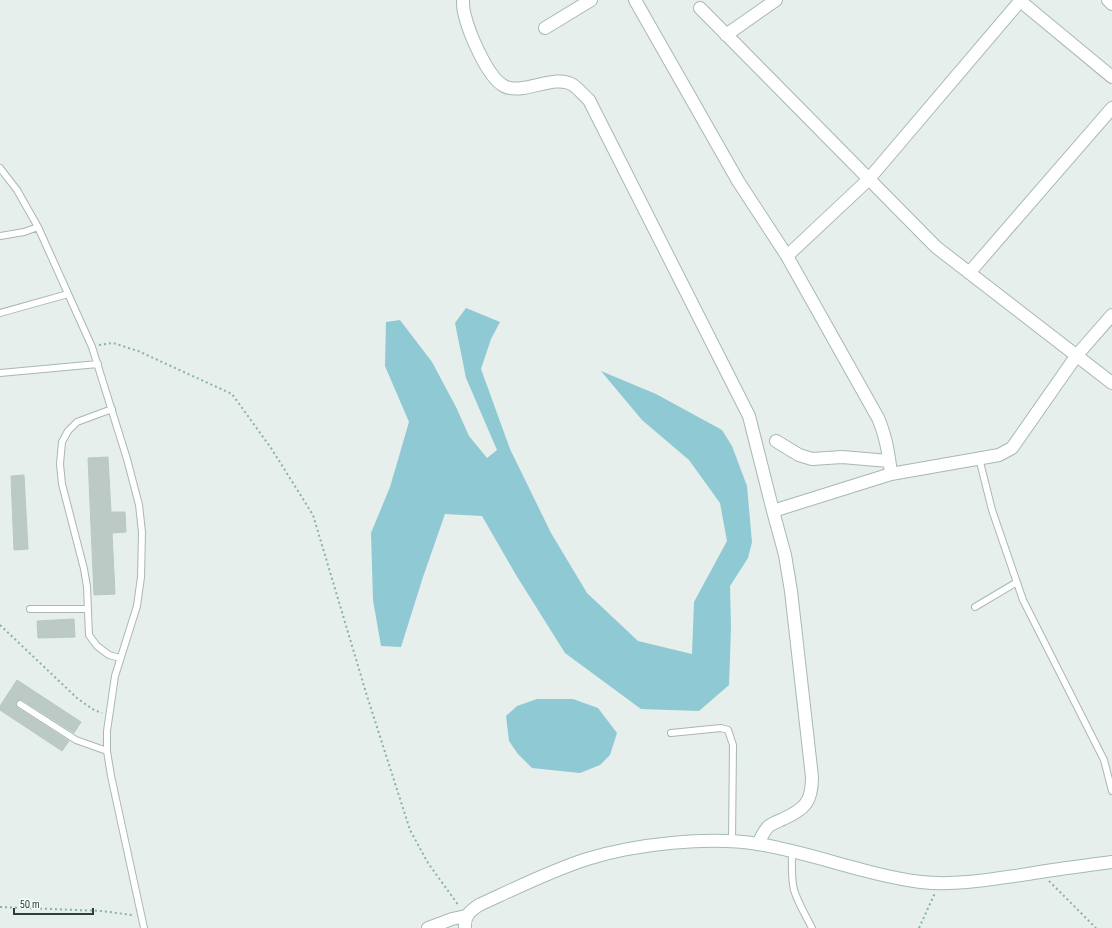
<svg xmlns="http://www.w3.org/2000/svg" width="1112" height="928" font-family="'Sofia Sans Condensed',sans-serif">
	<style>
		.water { fill: #8ec9d4 }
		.building { fill: #bbcac4; stroke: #b8c9c2 }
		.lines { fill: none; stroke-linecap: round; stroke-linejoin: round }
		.lane-casing { stroke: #a8b8b2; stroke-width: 8 }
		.street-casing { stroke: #a8b8b2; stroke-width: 14 }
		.secondary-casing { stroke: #a4bbb3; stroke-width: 14 }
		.path { stroke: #86b3a5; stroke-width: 2; stroke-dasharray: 2 3; stroke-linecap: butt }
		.lane { stroke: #fff; stroke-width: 6 }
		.street { stroke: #fff; stroke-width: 12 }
		.secondary { stroke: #fff; stroke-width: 12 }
	</style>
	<rect width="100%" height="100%" fill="#e6efeb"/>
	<path class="water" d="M 466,308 L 500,322 L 491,339 L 481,369 L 510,449 L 551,533 L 587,593 L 638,641 L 692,654 L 694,602 L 727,541 L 720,503 L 689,460 L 642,420 L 601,371 L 656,394 L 722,430 L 732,446 L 747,486 L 752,542 L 748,558 L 730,586 L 731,627 L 729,685 L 699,711 L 641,709 L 565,653 L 516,575 L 482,516 L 445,514 L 423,577 L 401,647 L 381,646 L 373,600 L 371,533 L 390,487 L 409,422 L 385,366 L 386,322 L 400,320 L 432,362 L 456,407 L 469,436 L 487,458 L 497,450 L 466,378 L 455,323 Z
		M 537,699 L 573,699 L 598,708 L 617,733 L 610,755 L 600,765 L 580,773 L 532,768 L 518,754 L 509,741 L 506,716 L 517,706 Z"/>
	<path class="building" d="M 108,457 L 111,512 L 125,512 L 126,532 L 112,533 L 115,594 L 94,595 L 88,458 Z
		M 24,475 L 28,549 L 14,550 L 11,476 Z
		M 74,619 L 75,637 L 38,638 L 37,621 Z
		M 17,680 L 81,722 L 74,733 L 22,700 L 20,700 L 16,701 L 16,704 L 18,708 L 69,741 L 62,751 L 0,710 L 0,706 Z"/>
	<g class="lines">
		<defs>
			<path id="lane" d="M 0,168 L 17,190 L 38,227 L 92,347 L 127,459 L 139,505 L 142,532 L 141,577 L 137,606 L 115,676 L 107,731 L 107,751 L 111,776 L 144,928
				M 0,236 L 24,232 L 38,227
				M 0,313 L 68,294
				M 0,373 L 98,364
				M 112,409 L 77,422 L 68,431 L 62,442 L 60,464 L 62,484 L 84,569 L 87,587 L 89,635 L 97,646 L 109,655 L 120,658
				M 979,458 L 992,510 L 1023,600 L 1104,760 L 1112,791
				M 975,607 L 1017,582
				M 30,609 L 88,609
				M 20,704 L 76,740 L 107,751
				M 671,733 L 721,728 L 728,730 L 733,745 L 732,842
				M 792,851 C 792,864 791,878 794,890 C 798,903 806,916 812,928"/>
			<path id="street" d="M 463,0 C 463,4 463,8 464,12 C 468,31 487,77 504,86 C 522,96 555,73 573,85 C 579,89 584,96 589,100 L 749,416 L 773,511
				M 635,0 L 738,181 L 787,256 L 878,418 C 886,436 889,454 891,474
				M 1019,0 L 1112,77
				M 1108,0 L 1112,4
				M 700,8 L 936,247 L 1112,383
				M 545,28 L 591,0
				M 726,35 L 776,0
				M 787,256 L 868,180 L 1021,0
				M 969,273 L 1112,108
				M 776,441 L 799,455 L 812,459 L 842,457 L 889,461
				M 758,844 C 761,838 764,830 769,826 C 773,823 779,821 783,819 C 805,809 812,802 812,777 L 791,591 L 785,555 L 773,511 L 891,474 L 999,455 L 1012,448 L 1077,355 L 1112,315
				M 428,928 L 452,919 L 466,916"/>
			<path id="secondary" d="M 465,928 C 464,916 470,911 479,905 C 514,889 550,871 587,859 C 635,844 709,836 758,844 C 813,853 866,875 921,882 C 956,886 993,879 1028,874 C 1056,869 1084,866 1112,862"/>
		</defs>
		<use href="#lane" class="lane-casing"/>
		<use href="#street" class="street-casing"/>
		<use href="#secondary" class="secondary-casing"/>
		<path class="path" d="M 99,345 L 113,343 L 138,351 L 232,394 L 271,448 L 313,515 L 367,696 L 410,830 L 428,863 L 459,906
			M 0,625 L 78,699 L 94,710 L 102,713
			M 1049,881 L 1096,928
			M 0,907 L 102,911 L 132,915
			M 919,928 L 935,893"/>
		<use href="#lane" class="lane"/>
		<use href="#street" class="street"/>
		<use href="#secondary" class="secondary"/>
	</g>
	<path d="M14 908v6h79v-6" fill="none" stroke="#24423a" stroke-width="2"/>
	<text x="20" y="908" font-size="12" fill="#24423a" stroke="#f7fbf9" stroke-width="3" paint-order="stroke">50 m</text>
</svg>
